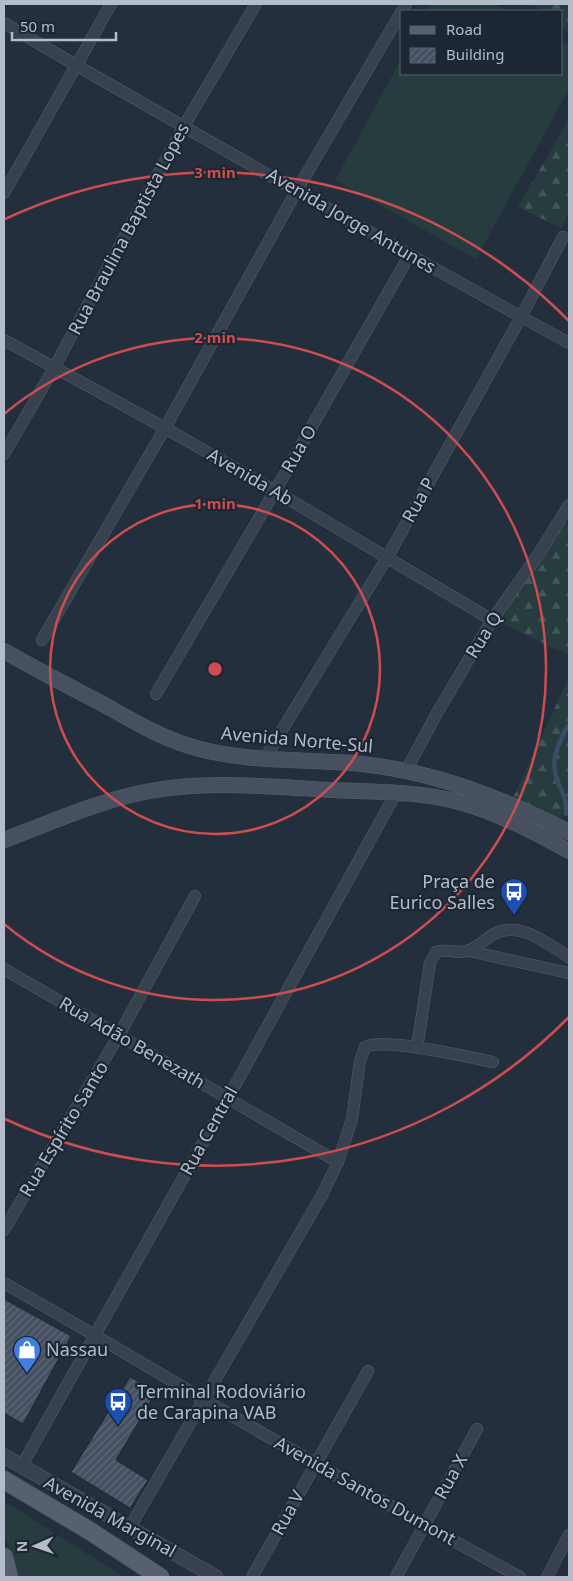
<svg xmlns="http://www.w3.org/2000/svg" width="573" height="1581" font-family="'Noto Sans',sans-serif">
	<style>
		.grass { fill: #263c3f }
		.forest { fill: url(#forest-firs) }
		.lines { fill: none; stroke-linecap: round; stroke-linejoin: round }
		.stream { stroke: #394c67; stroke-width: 4.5 }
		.building { fill: url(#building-hatch); stroke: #1f2835 }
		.minor-casing { stroke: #565f6c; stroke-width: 12 }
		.tertiary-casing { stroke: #565f6c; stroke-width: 15 }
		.secondary-casing { stroke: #565f6c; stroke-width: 16 }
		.primary-casing { stroke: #414a57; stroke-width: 19 }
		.minor { stroke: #38414e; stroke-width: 11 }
		.tertiary { stroke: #38414e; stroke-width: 14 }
		.secondary { stroke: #465061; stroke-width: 15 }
		.primary { stroke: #56606e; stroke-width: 18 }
		.ring { fill: none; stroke: #ce4d50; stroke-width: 2.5 }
		.labels { text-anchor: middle; stroke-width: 4.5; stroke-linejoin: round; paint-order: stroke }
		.street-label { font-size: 18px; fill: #b4bcc9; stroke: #1d2633 }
		.poi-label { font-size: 18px; fill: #b4bcc9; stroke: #1d2633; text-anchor: start }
		.centre { fill: #ce4d50; stroke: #1d2633; stroke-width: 2.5 }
		.ring-label { font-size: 15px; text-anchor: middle; font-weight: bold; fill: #ce4d50; stroke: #1d2633; stroke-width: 4.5; stroke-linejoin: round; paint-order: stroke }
	</style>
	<defs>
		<pattern id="forest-firs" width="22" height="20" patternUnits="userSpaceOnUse" patternTransform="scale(1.25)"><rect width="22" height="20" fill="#263c3f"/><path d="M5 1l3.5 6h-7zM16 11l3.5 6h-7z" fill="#435659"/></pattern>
		<pattern id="building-hatch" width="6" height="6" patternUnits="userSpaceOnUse" patternTransform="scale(1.25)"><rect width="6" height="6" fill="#455162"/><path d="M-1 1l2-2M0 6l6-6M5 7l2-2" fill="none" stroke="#5d6877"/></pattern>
	</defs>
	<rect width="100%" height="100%" fill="#242f3e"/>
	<path class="grass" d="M 432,4 L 493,4 L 507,11 L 428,11 Z
		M 562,42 L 569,46 L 569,89 L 476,259 L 335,180 L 402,58 L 402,74 L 562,74 Z
		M 4,1501 L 124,1577 L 18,1577 L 17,1569 L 4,1534 Z"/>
	<path class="forest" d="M 533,4 L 569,4 L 569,34 L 562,27 L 562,11 L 542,11 Z
		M 569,119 L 569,212 L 561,228 L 518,207 Z
		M 553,523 L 569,524 L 569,655 L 496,621 Z
		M 569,677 L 569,807 L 560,819 L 513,798 Z"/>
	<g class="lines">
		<path class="stream" d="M 566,814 C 567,793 561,794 556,776 C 550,759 560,739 569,724"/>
	</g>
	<path class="building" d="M 4,1299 L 71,1336 L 23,1424 L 4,1413 Z
		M 130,1377 L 156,1392 L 116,1460 L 148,1480 L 130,1508 L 71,1472 Z"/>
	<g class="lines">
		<defs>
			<path id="minor" d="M 4,23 C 76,66 150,107 223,149 C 338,214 453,280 569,343
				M 4,193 L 111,4
				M 4,340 L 165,428 L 275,491 L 492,620
				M 4,454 L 54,368 L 184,126 L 256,4
				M 42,640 L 165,428 L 297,190 L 406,4
				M 156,694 L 275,491 L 409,256
				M 265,758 L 388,556 L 521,317 L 563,237
				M 406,771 L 437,713 L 492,620 L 540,552 L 569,505
				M 469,951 L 569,973
				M 4,969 L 338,1162
				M 417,1048 L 430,963 L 436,952 C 447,948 457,954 467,951 C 477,948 485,939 494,934 C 520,920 547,944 569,957
				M 4,1230 L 119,1035 L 195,896
				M 4,1283 C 71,1321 137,1360 203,1399 C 308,1460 413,1519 520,1577
				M 21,1467 L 228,1098 L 396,793
				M 130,1527 L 281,1266 L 322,1195 L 338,1162 L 352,1119 L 360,1061 L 365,1047 C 384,1037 469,1057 493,1062
				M 252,1577 L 368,1371
				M 396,1577 L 477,1429
				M 547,1577 L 569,1535"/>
			<path id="tertiary" d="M 4,1456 L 216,1577"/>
			<path id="secondary" d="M 4,651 C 36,669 68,686 101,703 C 133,721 164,740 200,749 C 249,762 301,759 351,763 C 428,769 500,797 569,832
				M 4,840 C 52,822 100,800 150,791 C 210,780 271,787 331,790 C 374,792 418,791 459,802 C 497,812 534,832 569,851"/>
			<path id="primary" d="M 4,1480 L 90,1531 L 160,1577
				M 4,1557 L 9,1577"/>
		</defs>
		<use href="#minor" class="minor-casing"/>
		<use href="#tertiary" class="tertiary-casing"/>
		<use href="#secondary" class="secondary-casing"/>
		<use href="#primary" class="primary-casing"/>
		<use href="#minor" class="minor"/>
		<use href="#tertiary" class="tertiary"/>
		<use href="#secondary" class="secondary"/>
		<use href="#primary" class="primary"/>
	</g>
	<g class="ring">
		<circle cx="215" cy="669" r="165"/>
		<path d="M4 414A331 331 0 1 1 4 924"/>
		<path d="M569 1017A496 496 0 0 1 5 1119M5 219A496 496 0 0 1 569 321"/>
	</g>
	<defs>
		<symbol id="bus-pin" viewBox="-11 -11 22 30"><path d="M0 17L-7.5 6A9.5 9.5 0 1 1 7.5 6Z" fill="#1a4fb4" stroke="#1d2633"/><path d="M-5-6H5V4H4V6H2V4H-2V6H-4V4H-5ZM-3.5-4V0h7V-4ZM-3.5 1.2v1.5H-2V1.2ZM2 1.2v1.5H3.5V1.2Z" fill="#fff"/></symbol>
		<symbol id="shop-pin" viewBox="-11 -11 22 30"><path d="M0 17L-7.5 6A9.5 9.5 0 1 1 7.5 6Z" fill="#3f7fe0" stroke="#1d2633"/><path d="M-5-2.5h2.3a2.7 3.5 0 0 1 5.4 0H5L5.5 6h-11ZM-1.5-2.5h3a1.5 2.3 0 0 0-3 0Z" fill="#fff"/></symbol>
	</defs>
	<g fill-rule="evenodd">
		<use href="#bus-pin" x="498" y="876" width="32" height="43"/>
		<use href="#shop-pin" x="11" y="1334" width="32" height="43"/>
		<use href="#bus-pin" x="102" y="1386" width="32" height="43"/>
	</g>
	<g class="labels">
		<g class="street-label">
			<text transform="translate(351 221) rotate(30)" y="6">Avenida Jorge Antunes</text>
			<text transform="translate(129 229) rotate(-62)" y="6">Rua Braulina Baptista Lopes</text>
			<text transform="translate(299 449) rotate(-60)" y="6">Rua O</text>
			<text transform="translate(250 477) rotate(30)" y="6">Avenida Ab</text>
			<text transform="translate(419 500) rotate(-61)" y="6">Rua P</text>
			<text transform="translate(484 635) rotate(-58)" y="6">Rua Q</text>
			<text transform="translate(297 740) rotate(5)" y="6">Avenida Norte-Sul</text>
			<text transform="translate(132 1043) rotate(30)" y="6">Rua Adão Benezath</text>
			<text transform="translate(64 1129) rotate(-59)" y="6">Rua Espírito Santo</text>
			<text transform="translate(209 1131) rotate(-61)" y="6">Rua Central</text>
			<text transform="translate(451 1477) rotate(-61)" y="6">Rua X</text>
			<text transform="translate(365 1491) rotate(29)" y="6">Avenida Santos Dumont</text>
			<text transform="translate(288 1513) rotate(-61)" y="6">Rua V</text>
			<text transform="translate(110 1517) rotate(29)" y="6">Avenida Marginal</text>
		</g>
		<g class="poi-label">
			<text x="495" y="888" text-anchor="end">Praça de<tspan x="495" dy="21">Eurico Salles</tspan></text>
			<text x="46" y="1356">Nassau</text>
			<text x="137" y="1398">Terminal Rodoviário<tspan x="137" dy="21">de Carapina VAB</tspan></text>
		</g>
	</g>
	<circle cx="215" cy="669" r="8" class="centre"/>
	<g class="ring-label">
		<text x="215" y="178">3 min</text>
		<text x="215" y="343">2 min</text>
		<text x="215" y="509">1 min</text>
	</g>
	<rect width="573" height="1581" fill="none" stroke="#b4bcc9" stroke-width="10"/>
	<rect x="400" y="10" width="162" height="65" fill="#1d2633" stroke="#59626f"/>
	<rect x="410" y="26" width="25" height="8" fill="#56606e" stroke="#59626f"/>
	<text x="446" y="35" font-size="15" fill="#b4bcc9">Road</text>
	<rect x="410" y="48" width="25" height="15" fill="url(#building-hatch)" stroke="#59626f"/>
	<text x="446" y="60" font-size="15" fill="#b4bcc9">Building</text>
	<g transform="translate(35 1546) rotate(268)" stroke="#1d2633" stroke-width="4" paint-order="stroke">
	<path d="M0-4L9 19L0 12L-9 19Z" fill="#b4bcc9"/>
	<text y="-8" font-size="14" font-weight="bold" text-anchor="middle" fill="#b4bcc9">N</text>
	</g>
	<path d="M12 32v8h104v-8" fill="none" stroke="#b4bcc9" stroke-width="2.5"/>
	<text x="20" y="32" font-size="15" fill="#b4bcc9" stroke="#1d2633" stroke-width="4" paint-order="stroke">50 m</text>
</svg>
